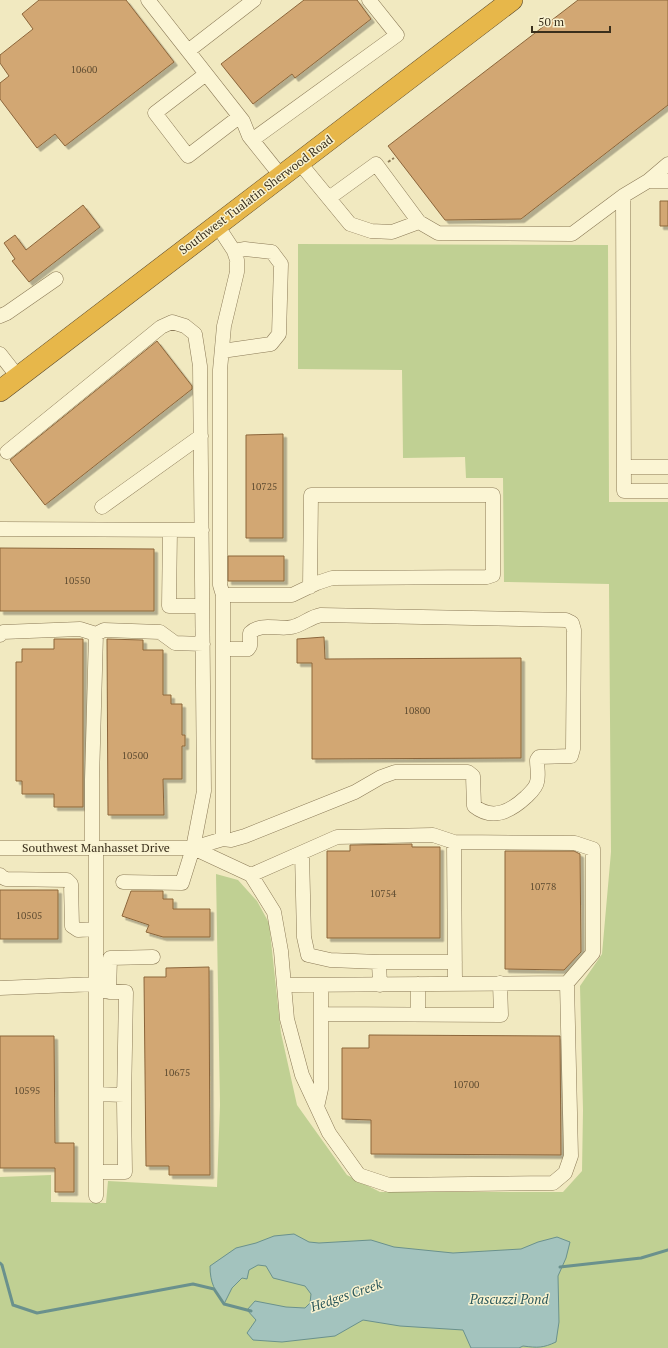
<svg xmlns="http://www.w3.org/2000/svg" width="668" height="1348" font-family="'PT Serif',serif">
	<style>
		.green { fill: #c0d093 }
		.water { fill: #a3c3be; stroke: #6a918d }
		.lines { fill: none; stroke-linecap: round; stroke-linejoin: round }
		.stream { stroke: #6a918d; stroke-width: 3 }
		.building { fill: #d2a773; stroke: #8c663b; filter: url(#shadow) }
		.minor-casing { stroke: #8b7a57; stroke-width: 15 }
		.highway-casing { stroke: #59472b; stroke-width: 22 }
		.path { stroke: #8b7a57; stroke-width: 2; stroke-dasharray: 3 2; stroke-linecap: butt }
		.minor { stroke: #fbf5d4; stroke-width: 14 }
		.highway { stroke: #e7b74a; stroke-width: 21 }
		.labels { text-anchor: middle; stroke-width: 3; stroke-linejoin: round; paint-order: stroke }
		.number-label { font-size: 10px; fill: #604d32 }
		.street-label { font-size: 12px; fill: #3a2f1c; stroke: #f8f2d0 }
		.water-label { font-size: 13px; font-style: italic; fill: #2a575b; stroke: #f8f2d0 }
	</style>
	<defs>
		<filter id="shadow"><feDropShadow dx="3.5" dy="3.5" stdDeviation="0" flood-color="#0004"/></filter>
	</defs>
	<rect width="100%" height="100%" fill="#f1e9c0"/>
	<path class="green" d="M 298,244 L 608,245 L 609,502 L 668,502 L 668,1348 L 0,1348 L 0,1177 L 51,1175 L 51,1202 L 106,1203 L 108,1181 L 217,1187 L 220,1105 L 216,874 L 238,880 L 257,901 L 269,923 L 281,1033 L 297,1105 L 347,1175 L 380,1192 L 563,1192 L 582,1171 L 583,1110 L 580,986 L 602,954 L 611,852 L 609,584 L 504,582 L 503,478 L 466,478 L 465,457 L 403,458 L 402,370 L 298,369 Z"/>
	<path class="water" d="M 294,1234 L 309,1242 L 319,1243 L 371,1240 L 394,1247 L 453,1253 L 521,1249 L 538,1242 L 557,1237 L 570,1242 L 566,1258 L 558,1276 L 559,1322 L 556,1342 C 543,1348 538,1348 523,1346 L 519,1348 L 471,1348 L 463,1330 L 400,1326 L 363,1320 L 335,1336 L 282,1342 L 253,1340 L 247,1333 L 256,1320 L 247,1310 L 255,1301 L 286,1307 L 305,1308 L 310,1303 L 311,1294 L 305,1286 L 273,1278 L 266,1266 L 258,1265 L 249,1270 L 247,1279 L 242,1278 L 232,1288 L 224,1304 C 215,1291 210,1283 210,1266 L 236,1248 L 256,1243 L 274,1236 Z"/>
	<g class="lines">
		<path class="stream" d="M 0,1263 L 2,1265 L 13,1305 L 37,1313 L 193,1284 L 214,1289 L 224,1304 L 251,1311
			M 560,1267 L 641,1258 L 668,1250"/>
	</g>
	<path class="building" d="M 39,0 L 126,0 L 174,62 L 65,146 L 55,134 L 37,148 L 0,99 L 0,83 L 9,76 L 0,63 L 0,55 L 33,29 L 22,14 Z
		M 304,0 L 357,0 L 371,19 L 295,78 L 292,74 L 253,104 L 221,64 Z
		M 578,0 L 668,0 L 668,105 L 521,219 L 445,220 L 388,146 Z
		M 660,201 L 668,201 L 668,226 L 660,226 Z
		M 83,205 L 100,227 L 29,282 L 12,261 L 15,259 L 4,243 L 15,235 L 26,250 Z
		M 157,341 L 192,386 L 192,389 L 45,505 L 10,460 Z
		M 283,434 L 283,538 L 246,538 L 246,435 Z
		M 0,548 L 154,549 L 154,611 L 0,611 Z
		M 228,556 L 284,556 L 284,581 L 228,581 Z
		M 324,637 L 325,659 L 521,658 L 521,758 L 312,759 L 312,663 L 297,663 L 297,639 Z
		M 54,639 L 83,639 L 83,807 L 54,807 L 54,794 L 22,794 L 22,781 L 16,781 L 16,662 L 22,662 L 22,649 L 54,649 Z
		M 107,639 L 143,640 L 143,650 L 163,650 L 163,695 L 171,695 L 171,704 L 182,704 L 182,735 L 185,735 L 185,746 L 182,746 L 182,779 L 163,779 L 164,815 L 108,815 Z
		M 412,844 L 412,847 L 440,847 L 440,938 L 327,938 L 327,851 L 350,851 L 350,845 Z
		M 505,851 L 574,851 L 580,854 L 581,952 L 564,970 L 505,969 Z
		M 0,890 L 58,890 L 58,939 L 0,939 Z
		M 131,891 L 163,891 L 163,899 L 173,899 L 173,909 L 210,909 L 210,937 L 163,937 L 146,932 L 149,925 L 122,916 Z
		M 209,967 L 210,1175 L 169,1175 L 169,1166 L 146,1166 L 144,977 L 166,977 L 166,968 Z
		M 369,1035 L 560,1036 L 561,1155 L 371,1154 L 371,1120 L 342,1119 L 342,1048 L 369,1048 Z
		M 0,1036 L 54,1036 L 55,1143 L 74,1143 L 74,1192 L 55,1192 L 55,1168 L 0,1168 Z"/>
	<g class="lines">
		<defs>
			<path id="minor" d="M 148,0 L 243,121 L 249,136 L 281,176
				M 188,51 L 254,0
				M 206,74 L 155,113 L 188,156 L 239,117
				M 252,140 L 397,35 L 369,0
				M 299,162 L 350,224 L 371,231 L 392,232 L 419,222 L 438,233 L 572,234 L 623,196 L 648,181 L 668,181
				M 648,181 L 668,164
				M 623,196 L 624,491 L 668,491
				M 329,198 L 376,164 L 419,222
				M 217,225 L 234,251 L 237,260 L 237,272 L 224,326 L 220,370 L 220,585 L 223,595
				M 0,316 L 7,313 L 56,279
				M 222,351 L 271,344 L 279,334 L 281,264 L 272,252 L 245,249 L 234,251
				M 0,354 L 18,377
				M 7,452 L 161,327 L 172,322 L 185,326 L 195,334 L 200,366 L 204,791 L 193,848 L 182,883 L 123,882
				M 624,467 L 668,467
				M 102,507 L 201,436
				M 0,529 L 202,530
				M 170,530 L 169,606 L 202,606
				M 96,634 L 104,630 L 160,632 L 175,643 L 203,644
				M 0,635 L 3,632 L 80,629 L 96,634
				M 223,649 L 248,649 L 250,646 L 250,633 C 261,622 278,630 292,627 C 302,625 310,617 321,615 L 566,620 L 572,623 L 574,630 L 573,749 L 571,756 L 539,757 L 537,760 C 537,767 539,776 537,782 C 536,788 530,793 526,797 C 511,811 493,821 474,806 L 473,776 L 468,772 L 395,772 L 381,777 L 355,792 L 245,836 L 231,840 L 223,839
				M 454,842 L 455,984
				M 0,848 L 193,848 L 223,839 L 223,595 L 292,595 L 317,583 L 332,578 L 487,577 L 493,575 L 493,495 L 311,495 L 310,587
				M 92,848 L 92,780 L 96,634
				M 96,848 L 96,1196
				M 193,848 L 251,875 L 274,912 L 281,951 L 287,1019 L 302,1075 L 329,1133 L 359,1175 L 389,1185 L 553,1183 L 565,1173 L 571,1156 L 567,983 L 593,953 L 593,849 L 575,843 L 454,842 L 433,835 L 337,837 L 251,875
				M 302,853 L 304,937 L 308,955 L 330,960 L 379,962 L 380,985
				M 0,875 L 2,877 L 6,879 L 67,880 L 71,884 L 72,926 L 78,930 L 96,929
				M 379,962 L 455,962
				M 284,985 L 567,983
				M 0,988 L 96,984
				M 96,991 L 126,992 L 124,1101 L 125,1172 L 96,1172
				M 109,992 L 110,958 L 153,957
				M 321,1014 L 501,1015 L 500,983
				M 418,1014 L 418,984
				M 96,1094 L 124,1095
				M 317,1107 L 321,1089 L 321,985"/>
			<path id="highway" d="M 0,391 L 512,0"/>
		</defs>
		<use href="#minor" class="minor-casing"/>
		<use href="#highway" class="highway-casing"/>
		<path class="path" d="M 388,162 L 394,158"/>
		<use href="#minor" class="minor"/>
		<use href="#highway" class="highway"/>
	</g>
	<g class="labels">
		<g class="number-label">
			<text x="84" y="73">10600</text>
			<text x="264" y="490">10725</text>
			<text x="77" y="584">10550</text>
			<text x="417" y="714">10800</text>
			<text x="135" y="759">10500</text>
			<text x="543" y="890">10778</text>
			<text x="383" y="897">10754</text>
			<text x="29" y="919">10505</text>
			<text x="177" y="1076">10675</text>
			<text x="466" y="1088">10700</text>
			<text x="27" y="1094">10595</text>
		</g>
		<g class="street-label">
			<text transform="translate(256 195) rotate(-37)" y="4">Southwest Tualatin Sherwood Road</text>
			<text x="96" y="852">Southwest Manhasset Drive</text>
		</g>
		<g class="water-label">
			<text transform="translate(346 1295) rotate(-19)" y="5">Hedges Creek</text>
			<text x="509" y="1304">Pascuzzi Pond</text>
		</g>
	</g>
	<path d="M532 26v6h78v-6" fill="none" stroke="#3a2f1c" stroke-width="2"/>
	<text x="538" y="26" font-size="12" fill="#3a2f1c" stroke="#f8f2d0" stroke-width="3" paint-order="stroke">50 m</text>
</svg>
